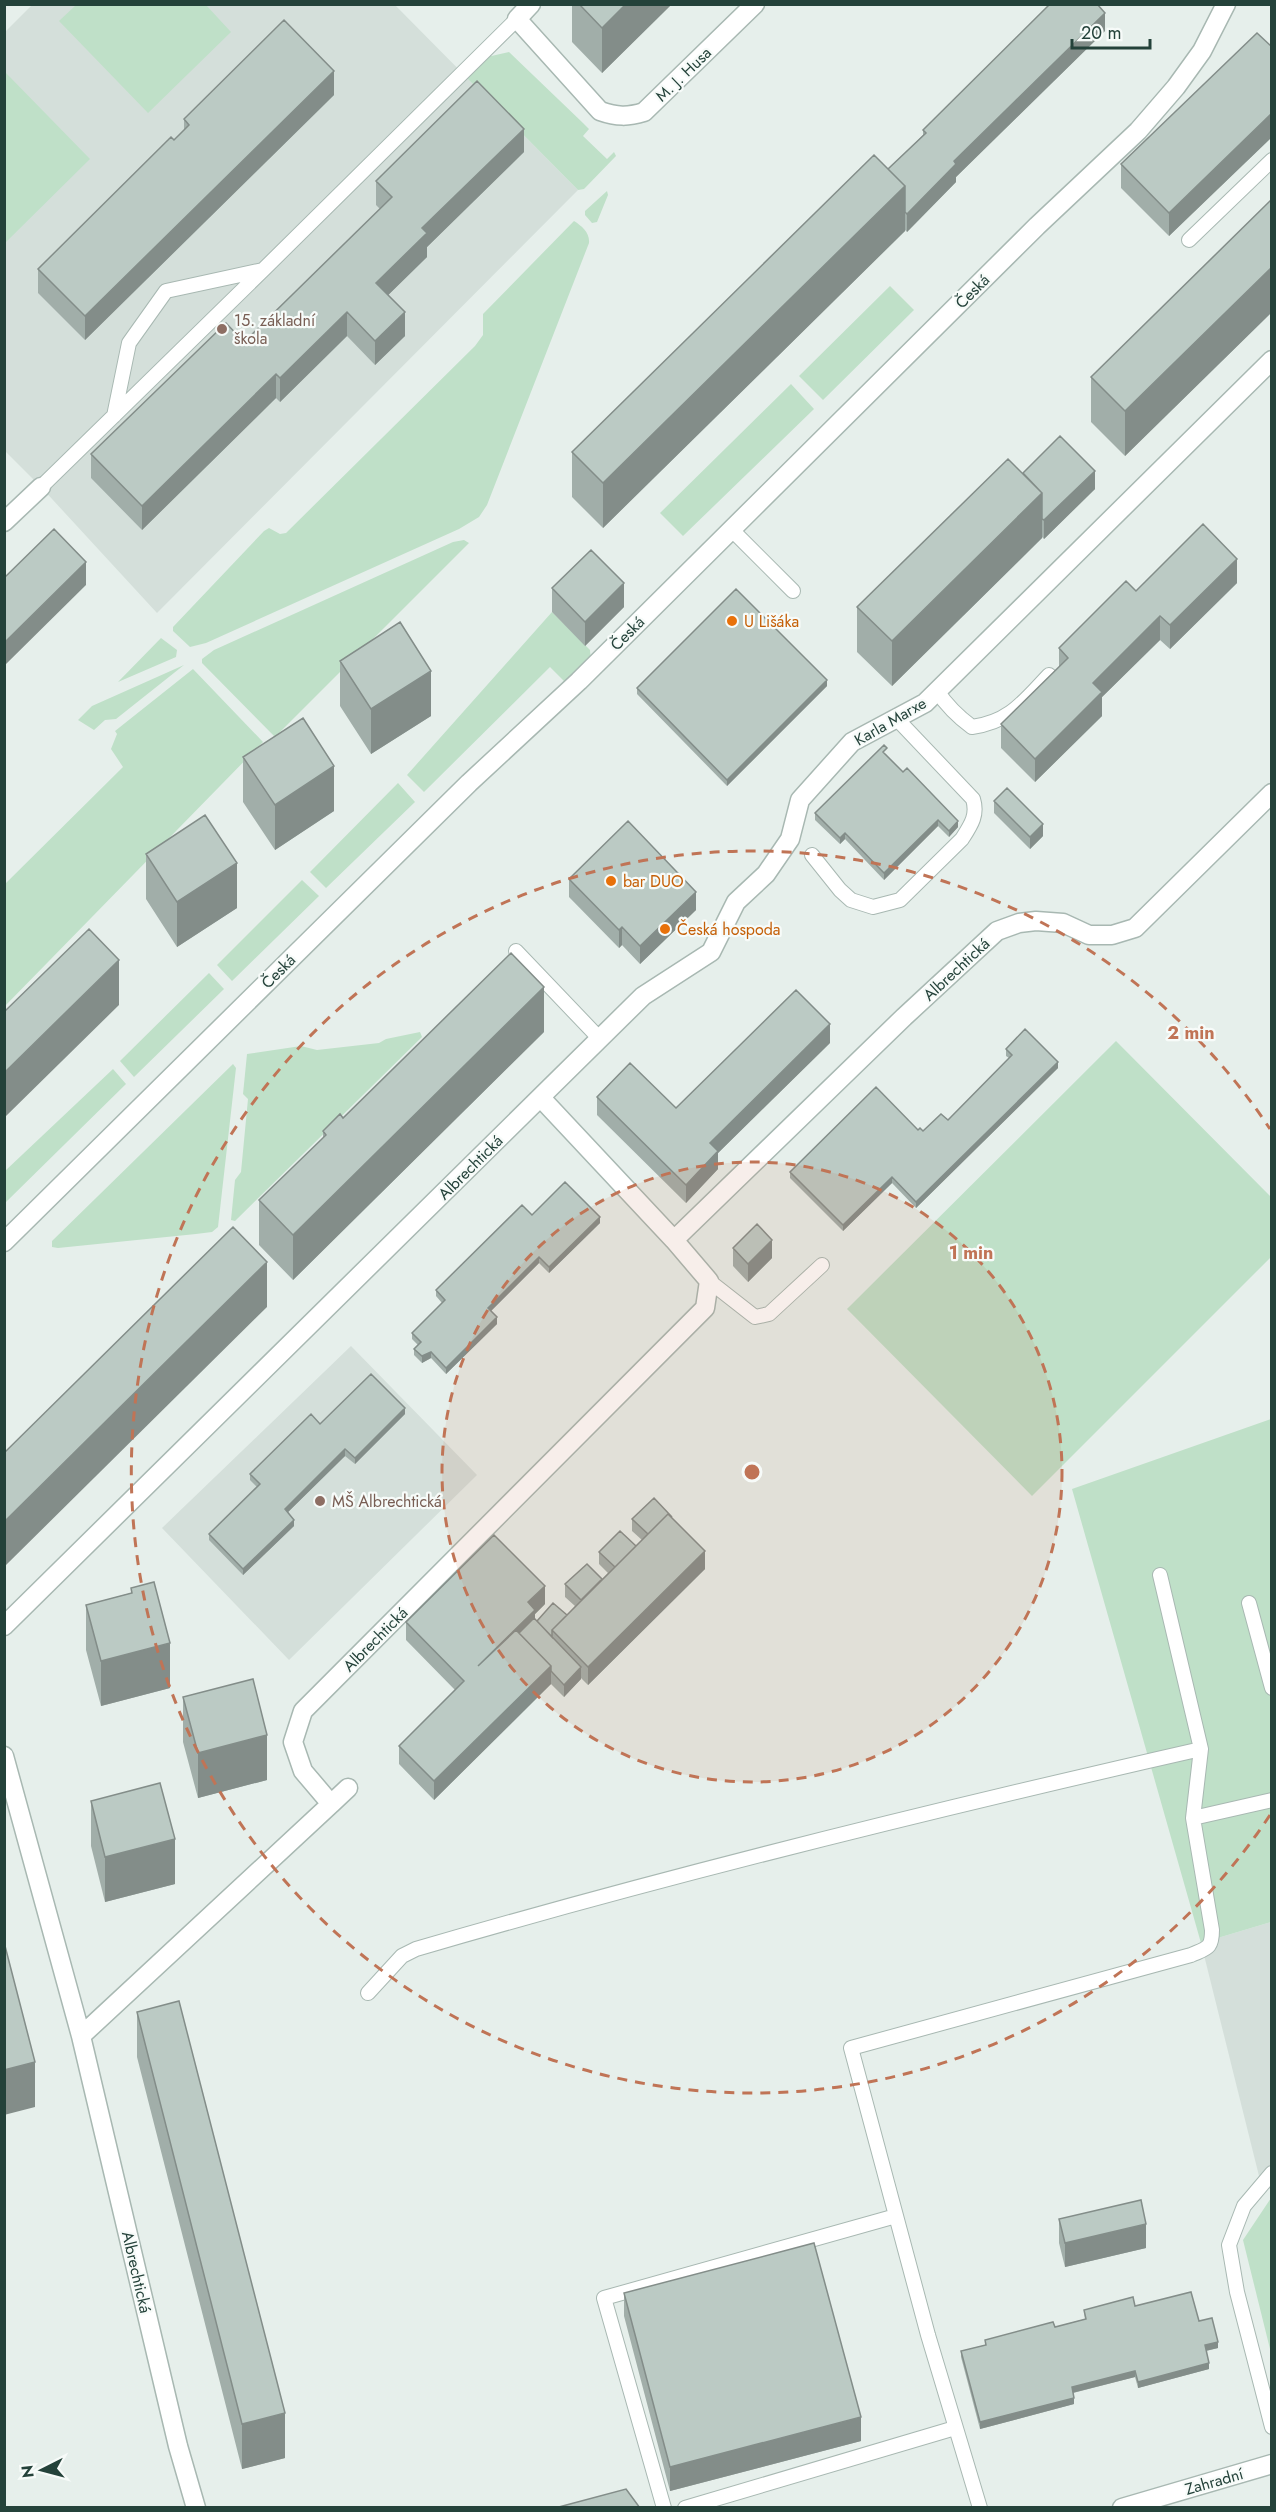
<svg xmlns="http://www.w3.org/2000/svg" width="1276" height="2512" font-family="Jost,sans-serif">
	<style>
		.built { fill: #d4dfda }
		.green { fill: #bfe0c8 }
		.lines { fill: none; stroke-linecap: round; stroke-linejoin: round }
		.lane-casing { stroke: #a8b8b2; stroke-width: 16 }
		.street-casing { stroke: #a8b8b2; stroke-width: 21 }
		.lane { stroke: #fff; stroke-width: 14 }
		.street { stroke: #fff; stroke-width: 18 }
		.wall { fill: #a1aea9 }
		.shaded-wall { fill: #838d89 }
		.building { fill: #bbcac4; stroke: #838d89; stroke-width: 1.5 }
		.ring { fill: none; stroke: #c07456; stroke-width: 3; stroke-dasharray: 10 8 }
		.education-dot { fill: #8d6e63; stroke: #f7fbf9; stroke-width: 2 }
		.food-dot { fill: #e8710a; stroke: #f7fbf9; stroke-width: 2 }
		.labels { text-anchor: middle; stroke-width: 4.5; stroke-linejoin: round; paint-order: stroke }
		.street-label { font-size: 16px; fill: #24423a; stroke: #f7fbf9 }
		.education-label { font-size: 16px; fill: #785e54; stroke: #f7fbf9; text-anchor: start }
		.food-label { font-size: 16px; fill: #c56008; stroke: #f7fbf9; text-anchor: start }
		.centre { fill: #c07456; stroke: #f7fbf9; stroke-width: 3 }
		.ring-label { font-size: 18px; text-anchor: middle; font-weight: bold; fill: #c07456; stroke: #f7fbf9; stroke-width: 4.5; stroke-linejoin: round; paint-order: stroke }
	</style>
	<rect width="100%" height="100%" fill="#e6efeb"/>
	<path class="built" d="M 32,5 L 395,5 L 578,190 L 157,613 L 41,487 L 5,451 L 5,32 Z
		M 351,1346 L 477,1475 L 289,1660 L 162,1528 Z
		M 1271,1922 L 1271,2190 L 1261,2184 L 1201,1943 Z"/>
	<path class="green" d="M 76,5 L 206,5 L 231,32 L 148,113 L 59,21 Z
		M 509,52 L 583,123 L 589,129 L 583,136 L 607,159 L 614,152 L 616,156 L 584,189 L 578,190 L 467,78 L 487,57 Z
		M 6,73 L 90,159 L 5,243 L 4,75 Z
		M 607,191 L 608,195 L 597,222 L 592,223 L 585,215 L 585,211 Z
		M 574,221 C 582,226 590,233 589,243 L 487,505 L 479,517 L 459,529 L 206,643 L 190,647 L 173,631 L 173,627 L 264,531 L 269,528 L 280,534 L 286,533 L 475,346 L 483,335 L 483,314 Z
		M 890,286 L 914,310 L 823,400 L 799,376 Z
		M 791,384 L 814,409 L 683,536 L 660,513 Z
		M 464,540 L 469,543 L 275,737 L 202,663 L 202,659 L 214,650 L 453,542 Z
		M 552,612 L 590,650 L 591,662 L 565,682 L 550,667 L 424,792 L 407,775 Z
		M 161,638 L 177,650 L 176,657 L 118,682 Z
		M 184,665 L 116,719 L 105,720 L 94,730 L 78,720 L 92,706 Z
		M 193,669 L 263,742 L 5,1006 L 5,884 L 123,767 L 111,749 L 117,734 L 115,731 Z
		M 398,783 L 415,802 L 326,888 L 310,872 Z
		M 302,880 L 319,896 L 232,981 L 217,965 Z
		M 209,973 L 224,989 L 134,1077 L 120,1061 Z
		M 420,1032 L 422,1037 L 235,1221 L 231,1220 L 235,1180 L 241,1172 L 248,1099 L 243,1094 L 247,1054 L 301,1046 L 317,1050 L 379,1043 L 386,1039 Z
		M 1116,1041 L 1271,1197 L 1271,1257 L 1032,1496 L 847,1309 Z
		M 233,1064 L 236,1068 L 218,1227 L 212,1232 L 196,1234 L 58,1248 L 52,1247 L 52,1241 Z
		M 113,1069 L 126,1084 L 5,1203 L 5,1171 Z
		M 1271,1419 L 1271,1922 L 1201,1943 L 1072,1489 Z
		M 1271,2198 L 1271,2353 L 1243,2240 Z"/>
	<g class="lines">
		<defs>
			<path id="lane" d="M 1189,240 L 1272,160
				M 263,270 L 517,19
				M 41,487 L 263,270 L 166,291 L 129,343 L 114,416
				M 731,529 L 793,591
				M 937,691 C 947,706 957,716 972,727 C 1010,722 1024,701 1049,675
				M 812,855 L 840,890 L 851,900 L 873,907 L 900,900 L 962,839 C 971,825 978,815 973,799 L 896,718
				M 516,951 L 599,1038
				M 709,1281 L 755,1317 L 769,1314 L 822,1265
				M 1249,1603 L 1272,1688
				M 1193,1818 L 1272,1800
				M 368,1993 L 402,1956 L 416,1949 C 676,1873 937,1809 1201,1749
				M 1272,2173 L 1244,2206 L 1229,2245 L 1237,2292 L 1272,2427
				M 664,2508 L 604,2298 L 896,2216
				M 685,2508 L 955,2428
				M 980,2508 L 928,2335 L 851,2048 L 1191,1955 C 1207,1948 1212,1949 1212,1930 L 1193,1818 L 1201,1749 L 1160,1575"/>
			<path id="street" d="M 531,4 L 517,19 L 600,111 C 617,117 628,117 644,112 L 755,4
				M 4,522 L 41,487
				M 674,1240 L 904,1017 L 997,931 L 1019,923 L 1036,921 L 1063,923 L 1089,935 L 1112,935 L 1135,928 L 1272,793
				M 4,1242 L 469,783 L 579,681 L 1037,226 L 1138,131 L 1176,87 L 1202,51 L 1226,4
				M 4,1626 L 643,996 L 711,952 L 736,902 L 766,874 L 790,839 L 800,800 L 852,742 L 925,703 L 1272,360
				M 4,1756 L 81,2036 L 178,2446 L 196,2508
				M 331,1804 L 348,1788
				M 81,2036 L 331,1804 L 303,1771 L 293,1742 L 303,1711 L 705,1308 L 709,1281 L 674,1240 L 541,1098
				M 1122,2508 L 1272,2464"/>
		</defs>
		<use href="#lane" class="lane-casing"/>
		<use href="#street" class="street-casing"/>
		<use href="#lane" class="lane"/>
		<use href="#street" class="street"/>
	</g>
	<path class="wall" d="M 572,4 L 672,4 L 602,73 L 572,42 Z
		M 1105,31 L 956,177 L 956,182 L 907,232 L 905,230 L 905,231 L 603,528 L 572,497 L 572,452 L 888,169 L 923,135 L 923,130 Z
		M 1272,47 L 1272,137 L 1169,236 L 1121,188 L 1121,164 Z
		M 334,95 L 85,340 L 38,293 L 38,269 L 184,130 L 184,119 Z
		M 524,152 L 427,247 L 427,257 L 388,295 L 405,336 L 375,365 L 347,336 L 280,402 L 276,398 L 142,530 L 91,478 L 91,454 L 244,342 L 380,209 L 376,205 L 376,181 Z
		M 1272,199 L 1272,312 L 1125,456 L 1091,422 L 1091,377 Z
		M 1023,473 L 1095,489 L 1044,539 L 1042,537 L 1042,538 L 892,686 L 857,652 L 857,607 Z
		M 1237,583 L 1170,649 L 1160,640 L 1102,697 L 1102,716 L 1035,782 L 1001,748 L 1001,724 L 1059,667 L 1059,648 L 1136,591 Z
		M 552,588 L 624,607 L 585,646 L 552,612 Z
		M 340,661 L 431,716 L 371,754 L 340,706 Z
		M 827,686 L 727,786 L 637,694 L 637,688 Z
		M 887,754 L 886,755 L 958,827 L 949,837 L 938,826 L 884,880 L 845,839 L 840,844 L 815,820 L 815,813 Z
		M 243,757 L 334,811 L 275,850 L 243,802 Z
		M 994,801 L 1043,836 L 1030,849 L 994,813 Z
		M 146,854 L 237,908 L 177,947 L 146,899 Z
		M 569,879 L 696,910 L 640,964 L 622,945 L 619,948 L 569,897 Z
		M 544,1032 L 293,1280 L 259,1245 L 259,1200 L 323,1138 L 323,1131 L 343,1118 Z
		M 830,1043 L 718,1153 L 718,1169 L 686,1203 L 597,1115 L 597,1097 L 676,1108 Z
		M 1006,1049 L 1058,1068 L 916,1208 L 892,1183 L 843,1231 L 790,1178 L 790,1172 L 918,1130 L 923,1131 L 948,1120 L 1009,1058 L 1006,1056 Z
		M 532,1215 L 600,1223 L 549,1273 L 539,1263 L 491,1311 L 497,1324 L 446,1374 L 431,1358 L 422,1363 L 414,1355 L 414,1349 L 418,1345 L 412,1339 L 412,1333 L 442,1303 L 436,1296 L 436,1290 Z
		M 733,1248 L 772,1258 L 748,1282 L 733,1266 Z
		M 405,1414 L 355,1464 L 345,1456 L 288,1512 L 294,1526 L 243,1575 L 209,1540 L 209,1534 L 257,1487 L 250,1480 L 250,1474 L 320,1424 Z
		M 671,1517 L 705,1569 L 588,1685 L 581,1678 L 581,1679 L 564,1697 L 551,1684 L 434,1800 L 399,1764 L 399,1746 L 455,1690 L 406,1640 L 406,1622 L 545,1604 L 535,1614 L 535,1620 L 537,1621 L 567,1615 L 575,1606 L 565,1597 L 565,1584 L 602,1579 L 608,1573 L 599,1564 L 599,1552 L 636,1546 L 642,1540 L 632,1531 L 632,1519 Z
		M 131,1588 L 170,1688 L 101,1706 L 86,1650 L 86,1605 L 131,1593 Z
		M 183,1697 L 267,1780 L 198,1798 L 183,1742 Z
		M 91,1801 L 175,1884 L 105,1902 L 91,1846 Z
		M 137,2012 L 285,2458 L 242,2469 L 137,2057 Z
		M 1059,2219 L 1146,2248 L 1065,2267 L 1059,2243 Z
		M 624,2293 L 861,2441 L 670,2491 L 624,2316 Z
		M 1135,2306 L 1199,2321 L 1218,2348 L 1206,2351 L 1209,2369 L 1138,2388 L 1135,2377 L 1073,2393 L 1074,2404 L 980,2429 L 961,2357 L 961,2351 L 985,2345 L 985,2340 L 1055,2327 L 1085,2319 L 1084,2310 Z"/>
	<path class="shaded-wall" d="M 626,4 L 672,4 L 602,73 L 602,28 Z
		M 1105,13 L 1105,31 L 956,177 L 956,182 L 907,232 L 907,214 L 954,161 Z
		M 334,71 L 334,95 L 85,340 L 85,316 Z
		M 1272,113 L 1272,137 L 1169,236 L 1169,213 Z
		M 524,129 L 524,152 L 427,247 L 427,257 L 376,307 L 376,283 L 422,228 Z
		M 905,186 L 905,231 L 603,528 L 603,483 Z
		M 1272,267 L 1272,312 L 1125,456 L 1125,411 Z
		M 347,312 L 347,336 L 280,402 L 280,378 Z
		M 405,312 L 405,336 L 375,365 L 375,341 Z
		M 276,374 L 276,398 L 142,530 L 142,506 Z
		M 1095,471 L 1095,489 L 1044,539 L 1044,520 Z
		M 1042,493 L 1042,538 L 892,686 L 892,641 Z
		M 1237,559 L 1237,583 L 1170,649 L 1170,625 Z
		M 86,562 L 86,585 L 4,666 L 4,643 Z
		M 624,583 L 624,607 L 585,646 L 585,622 Z
		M 1160,616 L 1160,640 L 1102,697 L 1102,716 L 1035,782 L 1035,759 L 1093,683 Z
		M 431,671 L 431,716 L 371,754 L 371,709 Z
		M 827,680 L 827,686 L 727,786 L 727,780 Z
		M 334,766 L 334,811 L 275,850 L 275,805 Z
		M 938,820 L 938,826 L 884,880 L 884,873 Z
		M 958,821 L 958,827 L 949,837 L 949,831 Z
		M 1043,824 L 1043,836 L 1030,849 L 1030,837 Z
		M 845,833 L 845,839 L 840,844 L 840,838 Z
		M 237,863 L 237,908 L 177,947 L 177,902 Z
		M 696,892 L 696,910 L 640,964 L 640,946 Z
		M 622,927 L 622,945 L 619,948 L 619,930 Z
		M 119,960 L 119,1005 L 4,1118 L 4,1073 Z
		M 544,987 L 544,1032 L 293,1280 L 293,1235 Z
		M 830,1024 L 830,1043 L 718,1153 L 718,1169 L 686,1203 L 686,1185 L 710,1143 Z
		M 1058,1062 L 1058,1068 L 916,1208 L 916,1202 Z
		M 892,1177 L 892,1183 L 843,1231 L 843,1225 Z
		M 600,1217 L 600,1223 L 549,1273 L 549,1267 Z
		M 772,1240 L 772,1258 L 748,1282 L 748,1264 Z
		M 539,1257 L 539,1263 L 488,1314 L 488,1308 Z
		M 267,1262 L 267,1307 L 4,1567 L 4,1522 Z
		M 497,1317 L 497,1324 L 446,1374 L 446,1368 Z
		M 431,1352 L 431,1358 L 422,1363 L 422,1356 Z
		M 405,1408 L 405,1414 L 355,1464 L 355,1458 Z
		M 345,1449 L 345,1456 L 285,1515 L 285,1509 Z
		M 294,1520 L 294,1526 L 243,1575 L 243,1569 Z
		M 705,1551 L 705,1569 L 588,1685 L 588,1667 Z
		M 545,1586 L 545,1604 L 535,1614 L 535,1626 L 478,1666 L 528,1602 Z
		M 170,1643 L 170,1688 L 101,1706 L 101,1661 Z
		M 551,1666 L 551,1684 L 434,1800 L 434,1781 Z
		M 581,1667 L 581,1679 L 564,1697 L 564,1685 Z
		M 267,1735 L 267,1780 L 198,1798 L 198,1753 Z
		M 175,1839 L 175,1884 L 105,1902 L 105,1857 Z
		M 35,2062 L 35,2107 L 4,2115 L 4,2070 Z
		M 1146,2224 L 1146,2248 L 1065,2267 L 1065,2243 Z
		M 1218,2342 L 1218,2348 L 1205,2351 L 1205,2345 Z
		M 1209,2363 L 1209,2369 L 1138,2388 L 1138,2382 Z
		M 1135,2371 L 1135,2377 L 1072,2393 L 1072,2387 Z
		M 1074,2398 L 1074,2404 L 980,2429 L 980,2422 Z
		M 285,2413 L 285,2458 L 242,2469 L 242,2424 Z
		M 861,2417 L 861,2441 L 670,2491 L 670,2467 Z"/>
	<path class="building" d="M 579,4 L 626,4 L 602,28 Z
		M 1050,4 L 1097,4 L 1105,13 L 954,161 L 956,164 L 907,214 L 905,212 L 905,186 L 888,169 L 926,133 L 923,130 Z
		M 284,20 L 334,71 L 85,316 L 38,269 L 171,137 L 174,140 L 189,125 L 184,119 Z
		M 1257,33 L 1272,47 L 1272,113 L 1169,213 L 1121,164 Z
		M 477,81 L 524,129 L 422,228 L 427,233 L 376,283 L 405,312 L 375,341 L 347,312 L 280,378 L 276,374 L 142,506 L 91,454 L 226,323 L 244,342 L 392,197 L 376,181 Z
		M 874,155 L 905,186 L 603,483 L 572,452 Z
		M 1272,199 L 1272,267 L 1125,411 L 1091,377 Z
		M 1060,436 L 1095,471 L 1044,520 L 1042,519 L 1042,493 L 1023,473 Z
		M 1008,459 L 1042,493 L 892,641 L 857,607 Z
		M 1203,524 L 1237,559 L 1170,625 L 1160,616 L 1093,683 L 1102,692 L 1035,759 L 1001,724 L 1068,658 L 1059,648 L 1126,581 L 1136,591 Z
		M 54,529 L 86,562 L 4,643 L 4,578 Z
		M 591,550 L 624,583 L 585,622 L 552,588 Z
		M 736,589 L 827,680 L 727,780 L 637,688 Z
		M 400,622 L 431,671 L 371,709 L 340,661 Z
		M 303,718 L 334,766 L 275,805 L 243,757 Z
		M 884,745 L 887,748 L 883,752 L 903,772 L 907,768 L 958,821 L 949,831 L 938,820 L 884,873 L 845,833 L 840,838 L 815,813 Z
		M 1007,788 L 1043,824 L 1030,837 L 994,801 Z
		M 205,815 L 237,863 L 177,902 L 146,854 Z
		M 628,821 L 696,892 L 640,946 L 622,927 L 619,930 L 569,879 Z
		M 89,929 L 119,960 L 4,1073 L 4,1012 Z
		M 511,953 L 544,987 L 293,1235 L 259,1200 L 326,1135 L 323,1131 L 340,1114 L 343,1118 Z
		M 796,990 L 830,1024 L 710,1143 L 718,1151 L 686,1185 L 597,1097 L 630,1063 L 676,1108 Z
		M 1025,1029 L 1058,1062 L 916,1202 L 892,1177 L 843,1225 L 790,1172 L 876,1087 L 918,1130 L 920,1128 L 923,1131 L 941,1114 L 948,1120 L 1012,1055 L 1006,1049 Z
		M 565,1182 L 600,1217 L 549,1267 L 539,1257 L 488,1308 L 497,1317 L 446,1368 L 431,1352 L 422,1356 L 414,1349 L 421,1342 L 412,1333 L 445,1300 L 436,1290 L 522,1205 L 532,1215 Z
		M 757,1224 L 772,1240 L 748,1264 L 733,1248 Z
		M 233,1227 L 267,1262 L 4,1522 L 4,1453 Z
		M 371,1374 L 405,1408 L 355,1458 L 345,1449 L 285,1509 L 294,1520 L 243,1569 L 209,1534 L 260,1484 L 250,1474 L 311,1414 L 320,1424 Z
		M 654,1498 L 671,1516 L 670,1516 L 668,1514 L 648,1534 L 632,1519 Z
		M 668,1514 L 705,1551 L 588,1667 L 552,1630 Z
		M 620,1531 L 636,1546 L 615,1567 L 599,1552 Z
		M 494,1535 L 545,1586 L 528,1602 L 535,1610 L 478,1666 L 516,1630 L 551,1666 L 434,1781 L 399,1746 L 464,1681 L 406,1622 Z
		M 587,1564 L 602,1579 L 581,1600 L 565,1584 Z
		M 154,1582 L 170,1643 L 101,1661 L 86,1605 L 132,1593 L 131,1588 Z
		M 553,1603 L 567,1615 L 552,1630 L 552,1637 L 537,1621 Z
		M 534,1618 L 581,1667 L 564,1685 L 551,1671 L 551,1666 L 519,1633 Z
		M 253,1679 L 267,1735 L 198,1753 L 183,1697 Z
		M 160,1783 L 175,1839 L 105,1857 L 91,1801 Z
		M 4,1942 L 35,2062 L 4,2070 Z
		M 179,2001 L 285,2413 L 242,2424 L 137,2012 Z
		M 1141,2200 L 1146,2224 L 1065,2243 L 1059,2219 Z
		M 814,2243 L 861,2417 L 670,2467 L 624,2293 Z
		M 1191,2292 L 1199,2321 L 1212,2318 L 1218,2342 L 1205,2345 L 1209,2363 L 1138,2382 L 1135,2371 L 1072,2387 L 1074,2398 L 980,2422 L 961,2351 L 986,2345 L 985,2340 L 1053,2322 L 1055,2327 L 1086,2319 L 1084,2310 L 1133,2297 L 1135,2306 Z
		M 626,2489 L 640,2508 L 555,2508 Z"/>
	<circle cx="752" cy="1472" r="310" fill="#c07456" fill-opacity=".12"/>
	<g class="ring">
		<circle cx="752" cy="1472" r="310"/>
		<path d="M1270 1815A621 621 0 1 1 1270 1129"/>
	</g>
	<g class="education-dot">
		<circle cx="222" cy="329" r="6"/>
		<circle cx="320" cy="1501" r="6"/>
	</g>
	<g class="food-dot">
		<circle cx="732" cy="621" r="6"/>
		<circle cx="611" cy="881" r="6"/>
		<circle cx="665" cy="929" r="6"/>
	</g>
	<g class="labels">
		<g class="street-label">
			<text transform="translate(683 74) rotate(-44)" y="6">M. J. Husa</text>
			<text transform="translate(972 291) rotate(-45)" y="6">Česká</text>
			<text transform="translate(627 633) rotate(-45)" y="6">Česká</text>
			<text transform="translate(890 721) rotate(-30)" y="6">Karla Marxe</text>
			<text transform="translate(956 969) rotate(-43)" y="6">Albrechtická</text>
			<text transform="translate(278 971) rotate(-45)" y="6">Česká</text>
			<text transform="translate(470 1167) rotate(-45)" y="6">Albrechtická</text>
			<text transform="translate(375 1639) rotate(-45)" y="6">Albrechtická</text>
			<text transform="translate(137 2272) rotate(77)" y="6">Albrechtická</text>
			<text transform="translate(1214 2481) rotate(-16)" y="6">Zahradní</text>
		</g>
		<g class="education-label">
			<text x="234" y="326">15. základní<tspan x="234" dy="18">škola</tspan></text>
			<text x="332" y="1507">MŠ Albrechtická</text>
		</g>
		<g class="food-label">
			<text x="744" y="627">U Lišáka</text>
			<text x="623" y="887">bar DUO</text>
			<text x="677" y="935">Česká hospoda</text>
		</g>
	</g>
	<circle cx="752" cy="1472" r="9" class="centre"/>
	<g class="ring-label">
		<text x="1191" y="1039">2 min</text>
		<text x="971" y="1259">1 min</text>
	</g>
	<rect width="1276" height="2512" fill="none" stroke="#24423a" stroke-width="12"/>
	<g transform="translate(42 2470) rotate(264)" stroke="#f7fbf9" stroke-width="4.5" paint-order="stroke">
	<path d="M0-4.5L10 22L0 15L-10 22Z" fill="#24423a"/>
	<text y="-9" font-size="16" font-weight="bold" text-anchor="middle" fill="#24423a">N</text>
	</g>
	<path d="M1072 39v9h78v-9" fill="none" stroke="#24423a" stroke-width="3"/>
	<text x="1081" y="39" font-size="18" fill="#24423a" stroke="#f7fbf9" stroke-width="4.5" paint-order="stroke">20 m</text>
</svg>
